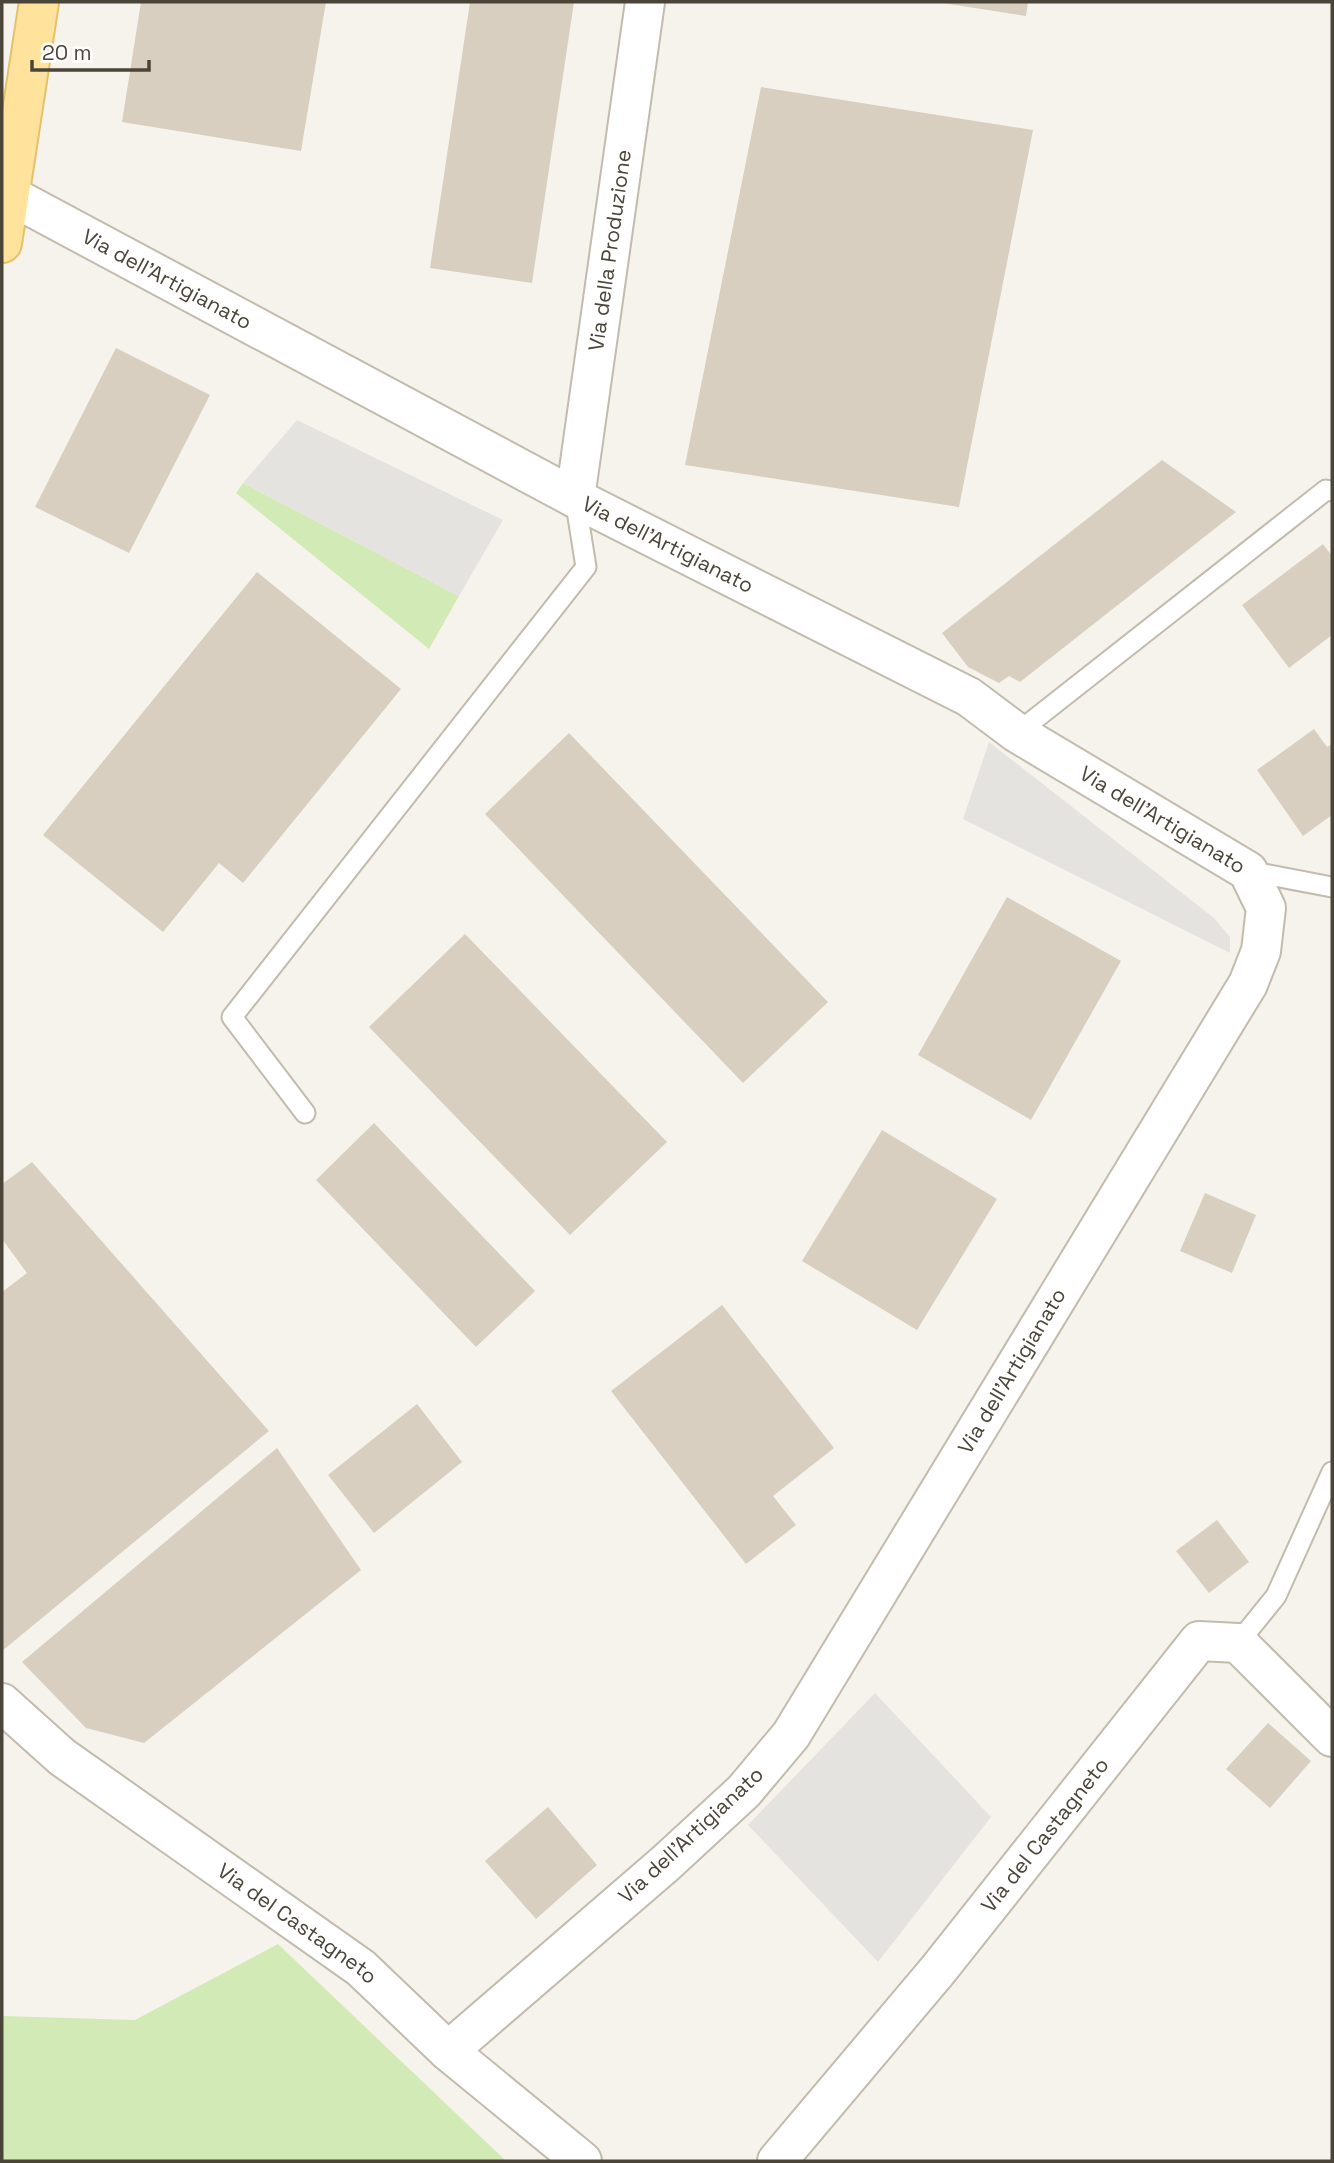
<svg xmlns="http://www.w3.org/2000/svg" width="1334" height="2163" font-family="'Space Grotesk',sans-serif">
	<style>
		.green { fill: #d2eab5 }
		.parking { fill: #e5e3e0 }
		.building { fill: #d8cfc1 }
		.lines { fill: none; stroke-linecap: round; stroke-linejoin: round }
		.lane-casing { stroke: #c2bbae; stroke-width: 23 }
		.street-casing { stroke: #c2bbae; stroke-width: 42 }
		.primary-casing { stroke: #e6c16a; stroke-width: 42 }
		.lane { stroke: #fff; stroke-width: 19 }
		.street { stroke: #fff; stroke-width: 38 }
		.primary { stroke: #ffe39c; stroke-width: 38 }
		.labels { text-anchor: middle; stroke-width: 5; stroke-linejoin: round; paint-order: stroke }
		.street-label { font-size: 21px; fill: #4b4439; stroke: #fff }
	</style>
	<rect width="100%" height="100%" fill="#f6f3ec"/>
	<path class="green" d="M 243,483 L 459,596 L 429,649 L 236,493 Z
		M 278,1944 L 506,2161 L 2,2161 L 2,2016 L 135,2020 Z"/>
	<path class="parking" d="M 297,420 L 503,520 L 459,596 L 243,483 Z
		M 989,742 L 1214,918 L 1230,937 L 1230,953 L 963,819 Z
		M 875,1693 L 991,1817 L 878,1962 L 748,1825 Z"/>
	<path class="building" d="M 141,2 L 326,2 L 301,151 L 122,122 Z
		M 470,2 L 574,2 L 532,283 L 430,268 Z
		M 936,2 L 1028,2 L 1026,16 Z
		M 761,87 L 1033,130 L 959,507 L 685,465 Z
		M 116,348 L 210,395 L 129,553 L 35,507 Z
		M 1162,460 L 1236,512 L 1020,682 L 1009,676 L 999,683 L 968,667 L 942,633 Z
		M 1323,544 L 1332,556 L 1332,635 L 1289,668 L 1242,605 Z
		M 257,572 L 401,689 L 243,883 L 219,863 L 163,932 L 43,835 Z
		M 1314,729 L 1327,747 L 1332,744 L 1332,815 L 1303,836 L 1257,770 Z
		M 569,733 L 828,1002 L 743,1083 L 485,814 Z
		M 1007,897 L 1121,961 L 1031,1120 L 918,1055 Z
		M 465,934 L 667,1142 L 570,1235 L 369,1027 Z
		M 374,1123 L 535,1291 L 476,1347 L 316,1180 Z
		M 882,1130 L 997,1199 L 917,1330 L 802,1261 Z
		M 32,1162 L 269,1431 L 2,1651 L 2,1292 L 27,1273 L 2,1239 L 2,1184 Z
		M 1205,1193 L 1256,1215 L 1232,1273 L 1180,1251 Z
		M 722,1305 L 834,1448 L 773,1496 L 796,1525 L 746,1564 L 611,1391 Z
		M 417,1404 L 462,1462 L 374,1533 L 328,1475 Z
		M 277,1448 L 361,1570 L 144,1743 L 86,1728 L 22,1662 Z
		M 1217,1520 L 1249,1562 L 1209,1593 L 1176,1551 Z
		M 1268,1723 L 1311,1761 L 1270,1808 L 1226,1769 Z
		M 548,1807 L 597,1865 L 536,1919 L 485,1861 Z"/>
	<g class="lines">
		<defs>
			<path id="lane" d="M 1017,733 L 1326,490 L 1332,491
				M 1248,871 L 1332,887
				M 305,1113 L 232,1017 L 586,567 L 575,498
				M 1238,1643 L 1276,1596 L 1332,1472"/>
			<g id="street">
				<path id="s1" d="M 2,191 L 575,498 L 969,697 L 1017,733 L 1248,871 L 1266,908 L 1261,951 L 1248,984 L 791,1735 L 744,1791 L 666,1863 L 448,2051"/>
				<path id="s2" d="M 575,498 L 645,2"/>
				<path id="s3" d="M 2,1703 L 62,1757 L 361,1968 L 448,2051 L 582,2161"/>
				<path id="s4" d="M 777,2161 L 938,1970 L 1199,1641 L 1238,1643 L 1332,1737"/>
			</g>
			<path id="primary" d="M 2,243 L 39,2"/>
		</defs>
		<use href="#lane" class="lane-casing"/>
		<use href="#street" class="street-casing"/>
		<use href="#primary" class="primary-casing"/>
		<use href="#lane" class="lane"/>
		<use href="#street" class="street"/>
		<use href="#primary" class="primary"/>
	</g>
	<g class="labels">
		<g class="street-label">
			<text dy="7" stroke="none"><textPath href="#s2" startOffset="250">Via della Produzione</textPath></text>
			<text dy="7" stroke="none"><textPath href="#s1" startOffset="187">Via dell'Artigianato</textPath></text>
			<text dy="7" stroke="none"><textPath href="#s1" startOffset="754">Via dell'Artigianato</textPath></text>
			<text dy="7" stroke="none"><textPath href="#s1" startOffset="1321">Via dell'Artigianato</textPath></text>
			<text transform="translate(1012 1371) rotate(-59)" y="7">Via dell'Artigianato</text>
			<text transform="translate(691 1835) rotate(-43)" y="7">Via dell'Artigianato</text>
			<text dy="7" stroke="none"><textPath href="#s4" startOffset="422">Via del Castagneto</textPath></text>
			<text dy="7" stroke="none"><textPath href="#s3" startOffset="369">Via del Castagneto</textPath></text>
		</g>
	</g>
	<rect width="1334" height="2163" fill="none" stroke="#4b4439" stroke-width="7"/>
	<path d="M32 60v10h117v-10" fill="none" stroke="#4b4439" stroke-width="3.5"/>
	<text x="42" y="60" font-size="21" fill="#4b4439" stroke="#ffffff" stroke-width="5" paint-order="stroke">20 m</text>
</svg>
